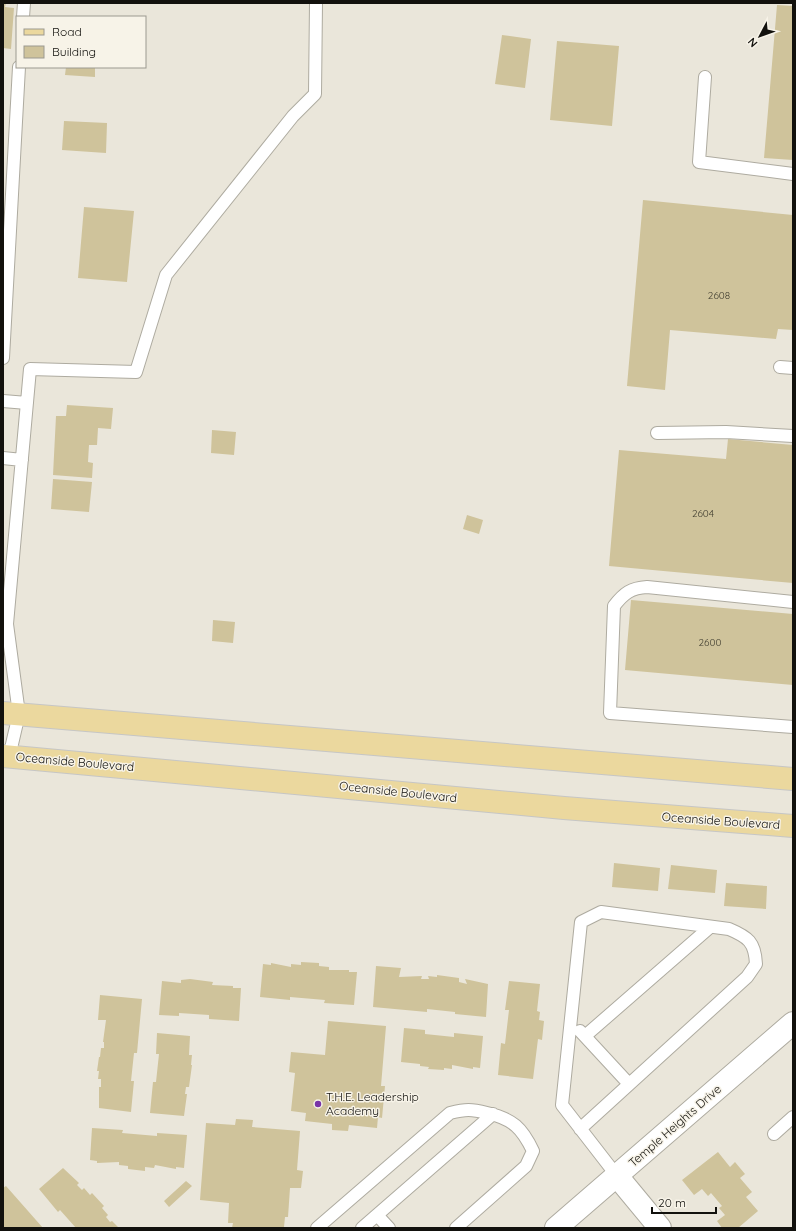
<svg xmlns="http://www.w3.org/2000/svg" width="796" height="1231" font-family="Quicksand,sans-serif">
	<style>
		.building { fill: #cfc39b }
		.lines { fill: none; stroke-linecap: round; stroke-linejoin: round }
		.service-casing { stroke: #aeaba0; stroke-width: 14 }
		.minor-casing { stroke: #aeaba0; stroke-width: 24 }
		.tertiary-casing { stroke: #aeaba0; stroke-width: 24 }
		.primary-casing { stroke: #c6c6c5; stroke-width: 24 }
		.service { stroke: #fff; stroke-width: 12 }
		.minor { stroke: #fff; stroke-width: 22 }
		.tertiary { stroke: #fff; stroke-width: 22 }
		.primary { stroke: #ebd89e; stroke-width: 22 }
		.poi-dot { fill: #7834a7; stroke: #f7f3e8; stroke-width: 1.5 }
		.labels { text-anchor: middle; stroke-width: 3; stroke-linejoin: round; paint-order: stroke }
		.number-label { font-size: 10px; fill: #413e30 }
		.street-label { font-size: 12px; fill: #12110d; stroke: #f7f3e8 }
		.poi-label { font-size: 12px; fill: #12110d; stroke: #f7f3e8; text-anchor: start }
	</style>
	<rect width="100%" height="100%" fill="#eae6da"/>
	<path class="building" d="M 3,3 L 6,3 L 5,7 L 14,8 L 11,49 L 3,48 Z
		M 777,5 L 793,6 L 793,160 L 764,158 Z
		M 502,35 L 531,39 L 525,88 L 495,84 Z
		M 557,41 L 619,46 L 612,126 L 550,120 Z
		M 66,67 L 95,67 L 95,77 L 65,75 Z
		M 64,121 L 107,123 L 106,153 L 62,150 Z
		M 643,200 L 793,215 L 793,330 L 778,329 L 776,339 L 670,330 L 665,390 L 627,386 Z
		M 84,207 L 134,211 L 127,282 L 78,278 Z
		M 67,405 L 113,408 L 111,429 L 98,428 L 97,445 L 89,445 L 88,462 L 93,463 L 92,478 L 53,475 L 56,416 L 66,416 Z
		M 212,430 L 236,432 L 234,455 L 211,453 Z
		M 728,439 L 793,445 L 793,583 L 609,566 L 619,450 L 726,459 Z
		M 53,479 L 92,482 L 89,512 L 51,509 Z
		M 467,515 L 483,520 L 479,534 L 463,529 Z
		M 631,600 L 793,614 L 793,685 L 625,670 Z
		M 213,620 L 235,622 L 233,643 L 212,641 Z
		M 614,863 L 660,868 L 658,891 L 612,887 Z
		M 671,865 L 717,870 L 715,893 L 668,889 Z
		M 726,883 L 767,886 L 766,909 L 724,906 Z
		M 301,962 L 319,963 L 319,966 L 329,967 L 329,970 L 349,970 L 349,972 L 357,972 L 354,1005 L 324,1003 L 325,1000 L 290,997 L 290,1000 L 260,997 L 263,964 L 271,965 L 271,963 L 291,967 L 291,964 L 301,965 Z
		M 376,966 L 401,968 L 399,977 L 422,976 L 421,979 L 429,979 L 428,976 L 437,977 L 437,975 L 459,978 L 459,982 L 467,984 L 465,979 L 488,984 L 486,1017 L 455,1014 L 455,1012 L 427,1009 L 427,1012 L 373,1007 Z
		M 190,979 L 213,982 L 212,985 L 233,986 L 233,988 L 241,988 L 239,1021 L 209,1019 L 209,1015 L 179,1013 L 179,1016 L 159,1015 L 162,981 L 181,983 L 181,980 Z
		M 509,981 L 540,984 L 537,1011 L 540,1012 L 539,1020 L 544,1021 L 542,1040 L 538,1039 L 533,1079 L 498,1075 L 501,1043 L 505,1044 L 509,1010 L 505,1010 Z
		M 100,995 L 142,999 L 137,1053 L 134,1053 L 131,1081 L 134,1081 L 131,1112 L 99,1108 L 99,1087 L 101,1087 L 101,1079 L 98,1079 L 99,1071 L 97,1071 L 99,1057 L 100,1057 L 101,1048 L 104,1048 L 104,1042 L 103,1042 L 106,1020 L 98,1020 Z
		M 328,1021 L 386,1026 L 381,1086 L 385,1086 L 382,1118 L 378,1117 L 377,1128 L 349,1125 L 348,1131 L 332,1130 L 332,1124 L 305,1121 L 306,1113 L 291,1111 L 295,1073 L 289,1072 L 291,1052 L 325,1055 Z
		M 404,1028 L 425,1030 L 425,1034 L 454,1037 L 454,1033 L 483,1036 L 480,1068 L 473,1067 L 473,1069 L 452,1065 L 452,1069 L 444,1068 L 444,1070 L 428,1069 L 429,1067 L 420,1066 L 420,1064 L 401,1062 Z
		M 157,1033 L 190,1036 L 189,1055 L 192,1055 L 191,1065 L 192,1065 L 189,1087 L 186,1087 L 185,1094 L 187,1094 L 184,1116 L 150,1113 L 153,1082 L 156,1082 L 159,1054 L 156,1054 Z
		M 236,1119 L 253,1120 L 252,1127 L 300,1131 L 297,1170 L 303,1171 L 301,1188 L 290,1188 L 288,1217 L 285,1217 L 284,1227 L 232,1228 L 233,1223 L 228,1223 L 229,1203 L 200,1200 L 206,1123 L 235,1125 Z
		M 92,1128 L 123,1130 L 122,1133 L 157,1136 L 157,1133 L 187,1135 L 184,1168 L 176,1167 L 176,1169 L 155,1165 L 154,1168 L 145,1167 L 145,1171 L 128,1169 L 128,1166 L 119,1165 L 119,1162 L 97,1163 L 97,1161 L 90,1160 Z
		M 718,1152 L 730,1167 L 735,1162 L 745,1174 L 740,1178 L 752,1192 L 746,1197 L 758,1211 L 738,1228 L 722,1228 L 717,1221 L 725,1215 L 719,1208 L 722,1206 L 711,1193 L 708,1196 L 702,1189 L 694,1195 L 682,1180 Z
		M 63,1168 L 79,1183 L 77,1185 L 82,1190 L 84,1188 L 90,1195 L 92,1193 L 104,1206 L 102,1208 L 108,1215 L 106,1217 L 110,1222 L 112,1221 L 119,1228 L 76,1228 L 60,1210 L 58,1212 L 39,1189 Z
		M 186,1181 L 192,1186 L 169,1207 L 164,1201 Z
		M 6,1186 L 43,1228 L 3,1228 L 3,1188 Z"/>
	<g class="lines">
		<defs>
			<path id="service" d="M 23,17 L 24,3
				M 705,77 L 699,162 L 793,174
				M 3,358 L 19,67
				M 780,367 L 793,368
				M 3,401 L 27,403
				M 657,433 L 726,432 L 793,436
				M 3,458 L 22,460
				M 793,602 L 647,587 C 631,588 624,593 614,606 L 610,713 L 793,727
				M 9,757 L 19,714 L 7,624 L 30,369 L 136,372 L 166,275 L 293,116 L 315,94 L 316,3
				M 580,1031 L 629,1084
				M 585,1036 L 709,928
				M 580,1129 L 747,977 L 756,964 C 755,942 748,937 729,929 L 601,912 L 581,922 L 562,1105 L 617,1176
				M 774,1134 L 793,1117
				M 377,1215 L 389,1228
				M 317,1228 L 450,1113 C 466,1109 471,1109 487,1113 C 513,1119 522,1128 533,1151 L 526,1166 L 456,1228
				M 362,1228 L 493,1114"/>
			<path id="minor" d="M 617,1176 L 660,1228"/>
			<path id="tertiary" d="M 556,1228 L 793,1023"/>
			<path id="primary" d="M 3,713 L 793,779
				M 3,756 L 564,808 L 793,826"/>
		</defs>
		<use href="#service" class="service-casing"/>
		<use href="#minor" class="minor-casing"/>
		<use href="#tertiary" class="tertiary-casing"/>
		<use href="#primary" class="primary-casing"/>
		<use href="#service" class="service"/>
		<use href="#minor" class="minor"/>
		<use href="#tertiary" class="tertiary"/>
		<use href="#primary" class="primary"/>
	</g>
	<circle class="poi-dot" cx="318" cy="1104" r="4"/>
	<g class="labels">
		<g class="number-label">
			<text x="719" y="299">2608</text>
			<text x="703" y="517">2604</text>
			<text x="710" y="646">2600</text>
		</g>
		<g class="street-label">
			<text transform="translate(75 762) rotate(5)" y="4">Oceanside Boulevard</text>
			<text transform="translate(398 792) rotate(6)" y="4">Oceanside Boulevard</text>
			<text transform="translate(721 821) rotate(4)" y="4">Oceanside Boulevard</text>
			<text transform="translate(675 1126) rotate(-41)" y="4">Temple Heights Drive</text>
		</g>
		<g class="poi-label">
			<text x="326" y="1101">T.H.E. Leadership<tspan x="326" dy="14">Academy</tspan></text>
		</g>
	</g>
	<rect width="796" height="1231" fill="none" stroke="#12110d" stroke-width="8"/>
	<rect x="16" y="16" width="130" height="52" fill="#f7f3e8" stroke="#9b9990"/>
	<rect x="24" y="29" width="20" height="6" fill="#ebd89e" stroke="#9b9990"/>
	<text x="52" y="36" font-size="12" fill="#12110d">Road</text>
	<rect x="24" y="46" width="20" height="12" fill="#cfc39b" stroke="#9b9990"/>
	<text x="52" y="56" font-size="12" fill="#12110d">Building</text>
	<g transform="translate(760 36) rotate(229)" stroke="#f7f3e8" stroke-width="3" paint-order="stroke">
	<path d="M0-3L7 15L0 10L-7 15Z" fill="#12110d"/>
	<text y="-6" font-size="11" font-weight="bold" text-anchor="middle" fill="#12110d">N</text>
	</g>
	<path d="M652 1207v6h64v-6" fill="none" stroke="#12110d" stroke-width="2"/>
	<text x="658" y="1207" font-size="12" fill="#12110d" stroke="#f7f3e8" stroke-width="3" paint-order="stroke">20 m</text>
</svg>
